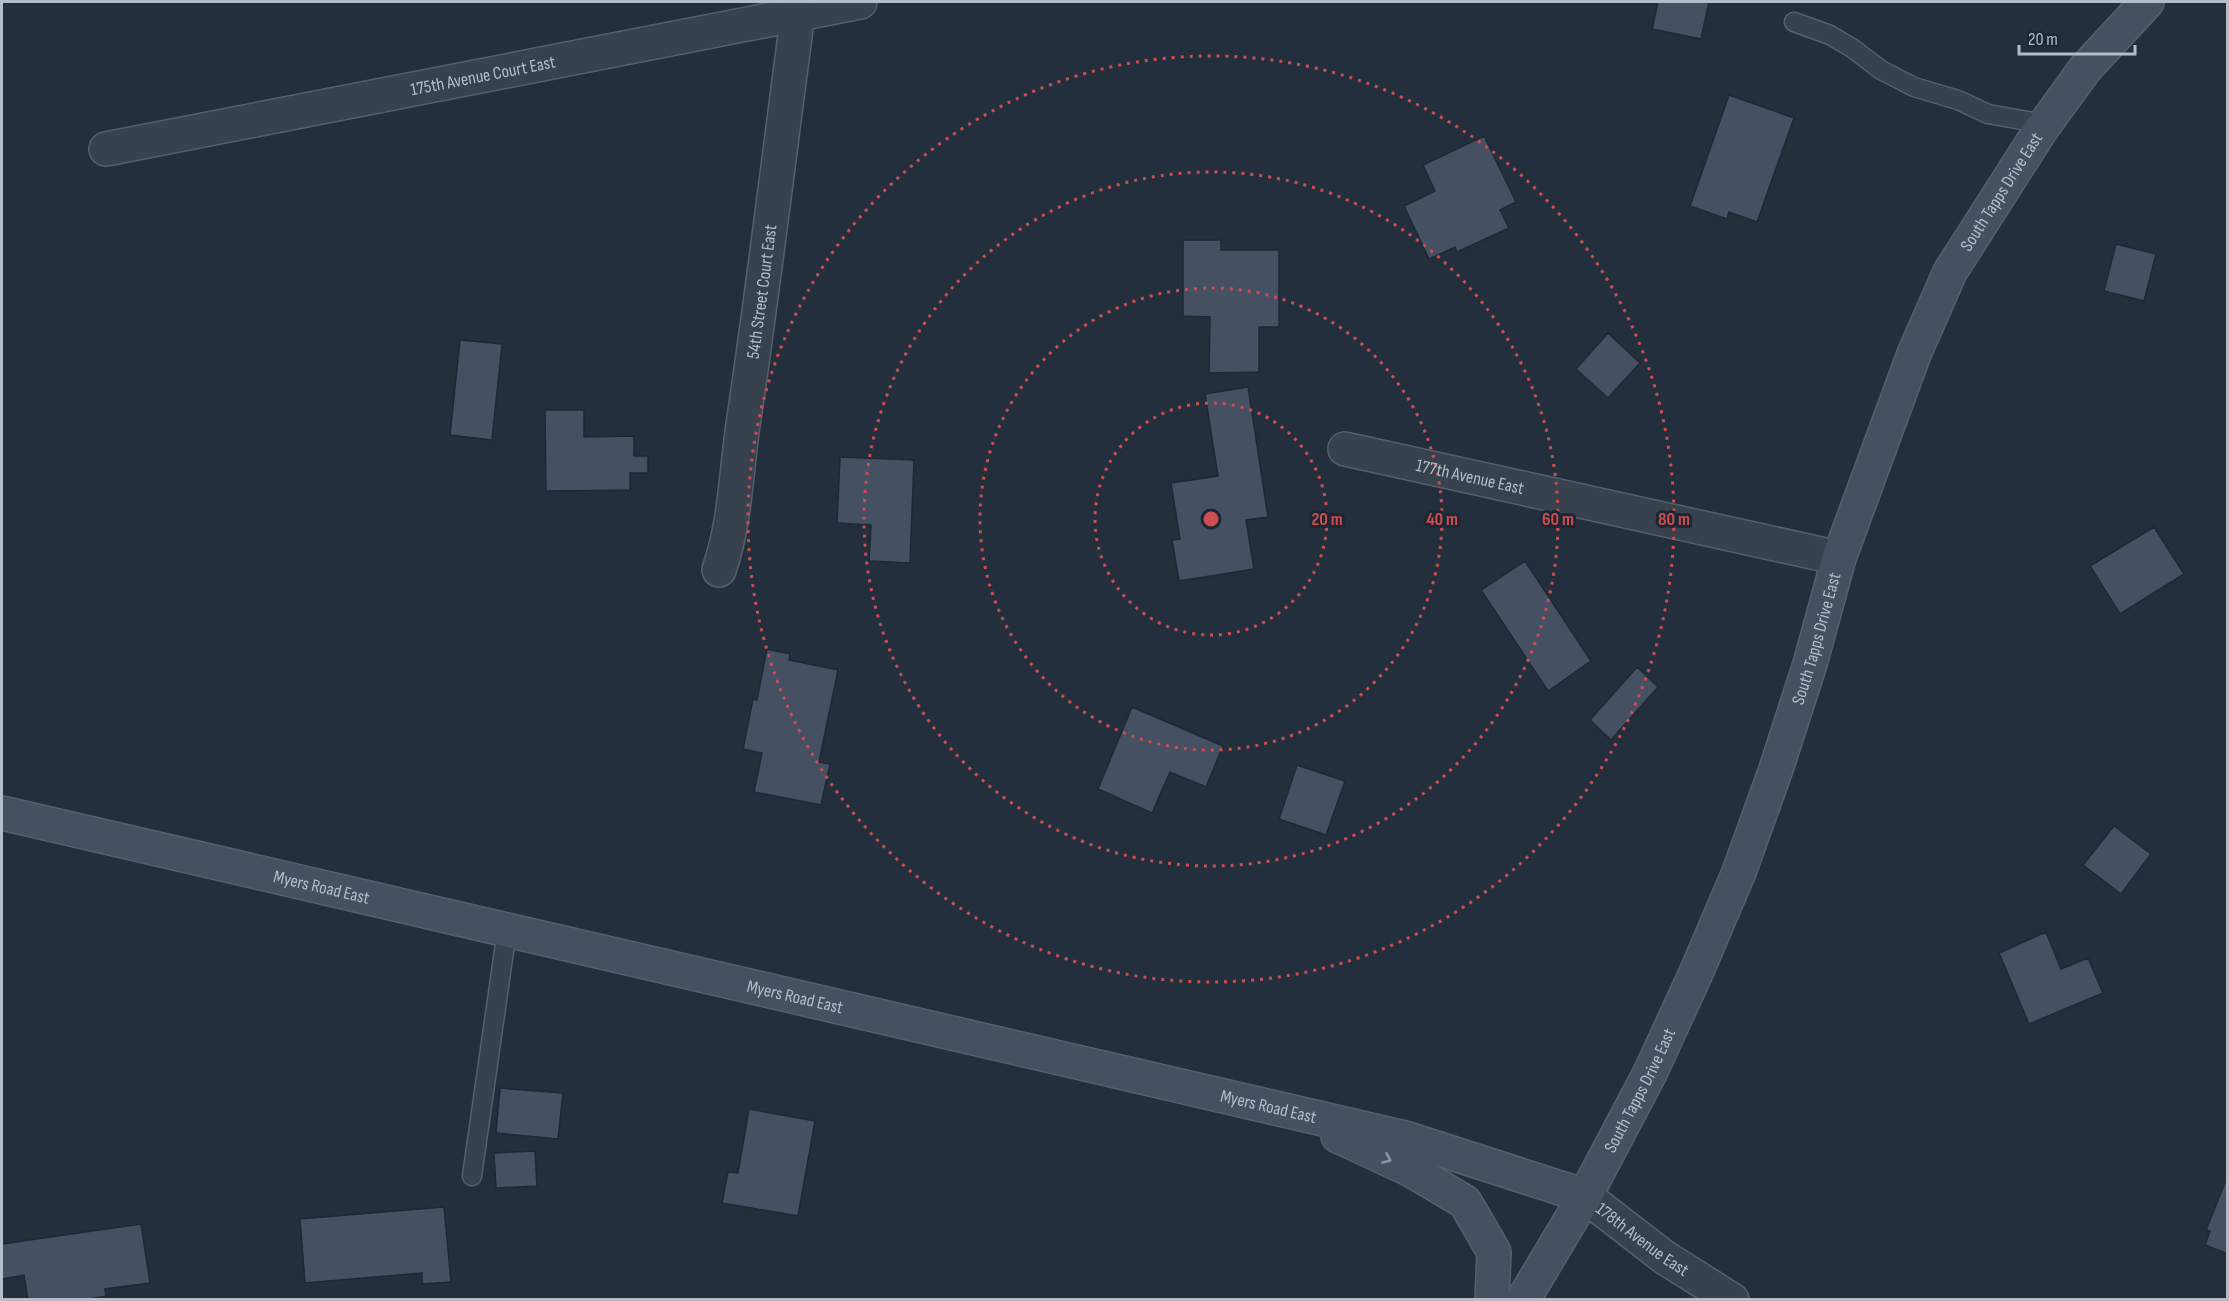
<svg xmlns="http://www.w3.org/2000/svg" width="2229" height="1301" font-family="'Sofia Sans Condensed',sans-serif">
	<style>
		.building { fill: #455162; stroke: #1f2835; stroke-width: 1.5 }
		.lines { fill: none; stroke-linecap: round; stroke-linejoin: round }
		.lane-casing { stroke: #565f6c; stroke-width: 21 }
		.street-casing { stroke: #565f6c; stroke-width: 36 }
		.secondary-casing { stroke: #565f6c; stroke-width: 36 }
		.lane { stroke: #38414e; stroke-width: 18 }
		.street { stroke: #38414e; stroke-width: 33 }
		.secondary { stroke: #465061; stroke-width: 33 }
		.oneway { stroke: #8e96a5 }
		.ring { fill: none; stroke: #ce4d50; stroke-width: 3; stroke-dasharray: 3 6 }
		.labels { text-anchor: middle; stroke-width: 6; stroke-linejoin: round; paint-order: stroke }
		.street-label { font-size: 18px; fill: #b4bcc9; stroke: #1d2633 }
		.centre { fill: #ce4d50; stroke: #1d2633; stroke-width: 3 }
		.ring-label { font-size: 18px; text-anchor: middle; font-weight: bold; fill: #ce4d50; stroke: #1d2633; stroke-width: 6; stroke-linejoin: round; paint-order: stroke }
	</style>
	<rect width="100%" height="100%" fill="#242f3e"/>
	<path class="building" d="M 1658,2 L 1709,2 L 1701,39 L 1652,29 Z
		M 1729,95 L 1794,118 L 1757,222 L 1729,212 L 1727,219 L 1690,206 Z
		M 1484,136 L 1516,202 L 1500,210 L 1509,228 L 1457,252 L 1455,247 L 1429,259 L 1404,206 L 1435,191 L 1423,165 Z
		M 1183,240 L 1221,240 L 1221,250 L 1279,250 L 1279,327 L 1259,327 L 1259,372 L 1209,373 L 1210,317 L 1183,316 Z
		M 2116,244 L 2156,254 L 2144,301 L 2104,291 Z
		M 1608,333 L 1640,363 L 1608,398 L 1576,369 Z
		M 460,340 L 502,344 L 492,440 L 450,435 Z
		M 1248,387 L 1268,517 L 1246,520 L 1254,569 L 1179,581 L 1172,540 L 1180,539 L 1171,483 L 1218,476 L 1205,394 Z
		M 545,410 L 584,410 L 584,437 L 634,436 L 634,456 L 648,456 L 648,473 L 630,473 L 630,490 L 546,491 Z
		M 840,457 L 914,460 L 910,563 L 869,561 L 871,525 L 837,523 Z
		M 2154,527 L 2184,574 L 2120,614 L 2090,566 Z
		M 1525,561 L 1591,661 L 1548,691 L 1481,590 Z
		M 767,649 L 790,654 L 789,660 L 838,670 L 819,762 L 830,764 L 821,805 L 754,792 L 762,753 L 743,749 L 753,699 L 757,700 Z
		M 1637,667 L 1658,687 L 1611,740 L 1590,720 Z
		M 1132,707 L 1223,746 L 1206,787 L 1170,772 L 1152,813 L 1098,789 Z
		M 1297,765 L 1345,781 L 1326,835 L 1279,819 Z
		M 2114,826 L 2151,854 L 2121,894 L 2083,865 Z
		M 2046,932 L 2061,969 L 2088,958 L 2103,993 L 2029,1024 L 1999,953 Z
		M 500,1088 L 563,1093 L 558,1139 L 496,1133 Z
		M 749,1109 L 815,1121 L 798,1216 L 722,1203 L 728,1172 L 738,1173 Z
		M 535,1151 L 537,1186 L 496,1188 L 494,1153 Z
		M 2228,1175 L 2228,1254 L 2205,1245 L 2210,1231 L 2206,1230 Z
		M 444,1207 L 451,1282 L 422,1284 L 422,1273 L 305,1283 L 300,1219 Z
		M 141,1224 L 150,1283 L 105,1289 L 106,1296 L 85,1300 L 28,1300 L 24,1275 L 2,1279 L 2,1244 Z"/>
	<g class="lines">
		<defs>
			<path id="lane" d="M 1794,22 L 1830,35 L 1852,48 L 1881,70 L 1914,87 L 1958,100 L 1988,114 L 2045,124
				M 472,1176 L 507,930"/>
			<g id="street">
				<path id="s1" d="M 106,149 L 860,2"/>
				<path id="s2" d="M 1345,449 L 1839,558"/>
				<path id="s3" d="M 719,570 C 736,521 736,469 744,418 C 764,283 780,148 798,13"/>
				<path id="s4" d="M 1585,1196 L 1664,1257 L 1732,1300"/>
			</g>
			<g id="secondary">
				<path id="s5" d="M 2,813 L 1405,1138 L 1585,1196"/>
				<path d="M 1338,1136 L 1411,1170 L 1465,1202 L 1494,1252 L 1492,1300"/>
				<path id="s6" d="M 1523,1300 L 1585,1196 L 1650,1073 L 1696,973 L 1739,872 L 1776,769 L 1810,664 L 1839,558 L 1914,354 L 1950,272 L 2040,131 L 2085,69 L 2147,2"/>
			</g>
		</defs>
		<use href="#lane" class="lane-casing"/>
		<use href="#street" class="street-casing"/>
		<use href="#secondary" class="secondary-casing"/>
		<use href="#lane" class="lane"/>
		<use href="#street" class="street"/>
		<use href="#secondary" class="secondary"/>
	</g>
	<defs><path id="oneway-chevron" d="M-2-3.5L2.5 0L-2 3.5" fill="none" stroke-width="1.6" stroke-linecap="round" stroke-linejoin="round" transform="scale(1.5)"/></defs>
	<use class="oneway" href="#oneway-chevron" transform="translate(1387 1159) rotate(24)"/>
	<g class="ring">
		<circle cx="1211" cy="519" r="116"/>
		<circle cx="1211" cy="519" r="231"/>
		<circle cx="1211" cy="519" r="347"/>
		<circle cx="1211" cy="519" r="463"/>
	</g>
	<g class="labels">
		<g class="street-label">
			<text dy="6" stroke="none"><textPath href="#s1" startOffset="384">175th Avenue Court East</textPath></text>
			<text dy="6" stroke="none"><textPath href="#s6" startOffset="1212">South Tapps Drive East</textPath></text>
			<text dy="6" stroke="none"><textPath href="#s3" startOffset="282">54th Street Court East</textPath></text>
			<text dy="6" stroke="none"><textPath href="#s2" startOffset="128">177th Avenue East</textPath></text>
			<text dy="6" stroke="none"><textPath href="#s6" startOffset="726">South Tapps Drive East</textPath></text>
			<text dy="6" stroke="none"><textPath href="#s5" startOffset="328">Myers Road East</textPath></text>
			<text dy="6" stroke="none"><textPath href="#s5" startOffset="814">Myers Road East</textPath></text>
			<text dy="6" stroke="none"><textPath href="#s6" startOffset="240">South Tapps Drive East</textPath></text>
			<text dy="6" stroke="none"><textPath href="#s5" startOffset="1300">Myers Road East</textPath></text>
			<text dy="6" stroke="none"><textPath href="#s4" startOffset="72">178th Avenue East</textPath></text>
		</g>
	</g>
	<circle cx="1211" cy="519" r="9" class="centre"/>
	<g class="ring-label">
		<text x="1327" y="525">20 m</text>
		<text x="1442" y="525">40 m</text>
		<text x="1558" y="525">60 m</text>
		<text x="1674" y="525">80 m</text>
	</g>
	<rect width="2229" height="1301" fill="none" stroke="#b4bcc9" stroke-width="6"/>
	<path d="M2019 45v9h116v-9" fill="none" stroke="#b4bcc9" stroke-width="3"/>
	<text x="2028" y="45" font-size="18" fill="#b4bcc9" stroke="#1d2633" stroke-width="4.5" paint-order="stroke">20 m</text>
</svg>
